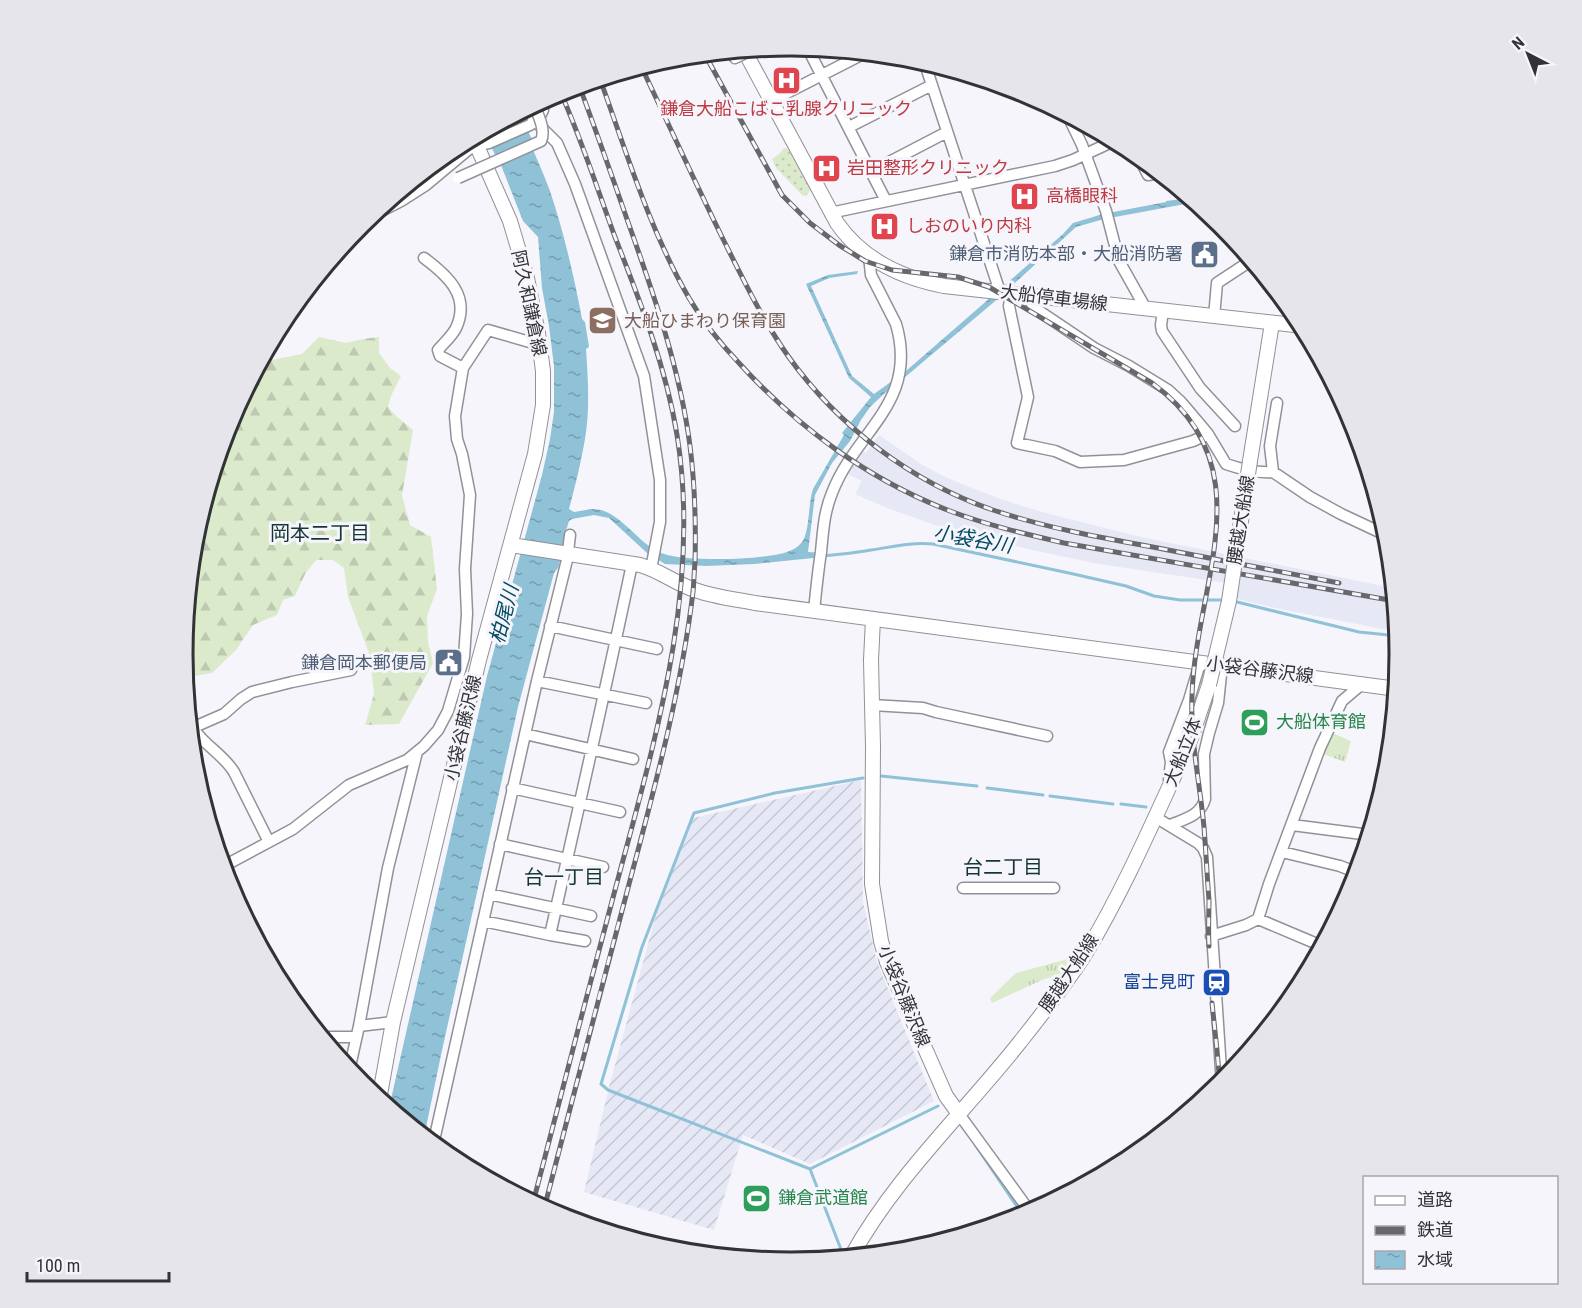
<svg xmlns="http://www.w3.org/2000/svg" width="1582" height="1308" font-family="'Roboto Condensed','Noto Sans JP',sans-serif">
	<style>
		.built { fill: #e6e8f5 }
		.industrial { fill: url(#industrial-furrows) }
		.grass { fill: url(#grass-dots) }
		.forest { fill: url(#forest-firs) }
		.park { fill: url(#park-tufts) }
		.water { fill: url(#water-ripples) }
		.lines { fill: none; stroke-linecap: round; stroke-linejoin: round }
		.stream { stroke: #8fc1d7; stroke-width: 3 }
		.minor-casing { stroke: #919297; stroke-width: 13 }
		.major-casing { stroke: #919297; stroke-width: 16 }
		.minor { stroke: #fff; stroke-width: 10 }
		.major { stroke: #fff; stroke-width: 14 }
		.rail-casing { stroke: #67686b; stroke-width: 5 }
		.rail { stroke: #f5f5fb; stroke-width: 3; stroke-dasharray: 9; stroke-linecap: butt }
		.minor-bridge-casing { stroke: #919297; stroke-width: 13; stroke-linecap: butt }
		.major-bridge-casing { stroke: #919297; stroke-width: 16; stroke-linecap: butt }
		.minor-bridge { stroke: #fff; stroke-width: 10 }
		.major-bridge { stroke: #fff; stroke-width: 14 }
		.labels { text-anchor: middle; stroke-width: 6; stroke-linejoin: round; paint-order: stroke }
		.health-label { font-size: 18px; fill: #be3a42; stroke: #f5f5fb; text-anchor: start }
		.service-label { font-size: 18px; fill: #4e5e75; stroke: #f5f5fb; text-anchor: end }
		.street-label { font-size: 18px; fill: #323335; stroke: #f5f5fb }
		.education-label { font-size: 18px; fill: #785e54; stroke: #f5f5fb; text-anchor: start }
		.leisure-label { font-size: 18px; fill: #27864d; stroke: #f5f5fb; text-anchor: start }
		.transit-label { font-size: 18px; fill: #164399; stroke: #f5f5fb; text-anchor: end }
		.neighbourhood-label { font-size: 20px; fill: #153734; stroke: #f5f5fb }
		.water-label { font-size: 20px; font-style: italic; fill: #024a61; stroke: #f5f5fb }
		.rim { fill: none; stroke: #323335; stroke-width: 3 }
	</style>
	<defs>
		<pattern id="industrial-furrows" width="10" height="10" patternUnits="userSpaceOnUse" patternTransform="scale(1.5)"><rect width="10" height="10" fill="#e6e8f5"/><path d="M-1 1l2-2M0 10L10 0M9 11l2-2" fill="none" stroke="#c6c7d3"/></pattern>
		<pattern id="grass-dots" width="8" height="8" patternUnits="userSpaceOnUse" patternTransform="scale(1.5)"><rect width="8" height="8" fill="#dceacc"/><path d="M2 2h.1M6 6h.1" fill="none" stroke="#bdc9b0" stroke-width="1.8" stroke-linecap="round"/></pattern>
		<pattern id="forest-firs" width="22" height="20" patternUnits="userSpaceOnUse" patternTransform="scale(1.5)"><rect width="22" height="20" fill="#dceacc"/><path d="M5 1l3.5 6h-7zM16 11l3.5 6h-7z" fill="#bdc9b0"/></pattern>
		<pattern id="park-tufts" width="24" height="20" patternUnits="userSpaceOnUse" patternTransform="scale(1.5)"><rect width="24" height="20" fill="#dceacc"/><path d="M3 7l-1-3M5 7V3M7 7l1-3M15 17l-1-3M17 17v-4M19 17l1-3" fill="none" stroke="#bdc9b0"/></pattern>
		<pattern id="water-ripples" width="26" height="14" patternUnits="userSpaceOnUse" patternTransform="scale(1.5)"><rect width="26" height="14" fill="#8fc1d7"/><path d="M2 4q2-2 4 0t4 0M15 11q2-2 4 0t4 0" fill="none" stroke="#759daf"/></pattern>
	</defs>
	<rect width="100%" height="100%" fill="#f5f5fb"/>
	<path class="built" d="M 879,435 L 921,464 L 947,478 L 1000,499 L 1042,512 L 1141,537 L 1393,588 L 1398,632 L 1280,609 L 1225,596 L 1227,583 L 1099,564 L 1032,550 L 935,525 L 887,508 L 855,494 L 862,481 L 848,474 L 862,451 L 866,453 Z"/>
	<path class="industrial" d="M 861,780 L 863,902 L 877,962 L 934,1101 L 810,1164 L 743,1135 L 714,1230 L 584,1192 L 609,1087 L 660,900 L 693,818 Z"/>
	<path class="grass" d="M 784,148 L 788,149 L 810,189 L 809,193 L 805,196 L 802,195 L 776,168 L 772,159 L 779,154 Z"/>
	<path class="forest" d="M 319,337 L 346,343 L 363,339 L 379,337 L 379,353 L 390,368 L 401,376 L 391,396 L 388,407 L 396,416 L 413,430 L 402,495 L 410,525 L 431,537 L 437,589 L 427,616 L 428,642 L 433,663 L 399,724 L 365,725 L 374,694 L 370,656 L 348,597 L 344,568 L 333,560 L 316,560 L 305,574 L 295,596 L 283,600 L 277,615 L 253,625 L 236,650 L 212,673 L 184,678 L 182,654 L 194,535 L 228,421 L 263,356 L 271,360 L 302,354 Z"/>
	<path class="park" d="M 1330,732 L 1351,741 L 1345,762 L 1320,753 Z
		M 1071,958 L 1060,974 L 1042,980 L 992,1003 L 990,998 L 1016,973 Z"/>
	<path class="water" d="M 520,112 L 532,140 L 530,143 C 537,159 544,175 550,191 C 564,233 574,276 582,319 L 585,322 L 589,347 L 586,349 C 588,379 590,410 585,439 C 581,463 575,486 569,509 L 574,512 C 580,511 586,510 592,509 C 620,508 637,545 664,554 C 688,562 763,560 787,552 C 793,550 798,547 802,542 C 810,532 808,503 813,489 L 844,435 L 842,433 L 871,397 L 849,378 L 806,284 L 828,275 L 858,271 L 857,274 L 829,278 L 811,286 L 852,376 L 874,394 L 906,371 L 1006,284 L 1063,234 L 1073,223 L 1103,214 L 1166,202 L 1166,201 L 1190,198 L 1196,202 L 1104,219 L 1076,227 L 994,302 L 904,378 L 886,392 L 870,407 L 861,420 L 850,441 L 832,463 L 815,495 L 808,552 L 826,553 L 825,558 L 813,558 L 754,564 L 706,566 L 665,564 L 647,553 L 609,518 L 594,515 L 572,519 L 569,521 L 563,540 L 565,544 L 558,568 L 554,573 L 518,707 L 441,1055 L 424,1137 L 389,1108 L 487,676 L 542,475 L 550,439 L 554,412 L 554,366 L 549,326 L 542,288 L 538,237 L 523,221 L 499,160 L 497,159 L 484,131 Z"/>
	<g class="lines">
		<path class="stream" d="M 824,556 C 840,554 856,553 871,550 C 892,547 911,542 933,544 L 1069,573 L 1126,586 L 1154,596 L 1180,600 L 1224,600
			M 1233,601 L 1359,632 L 1398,636
			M 881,776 L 977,786
			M 987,788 L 1043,795
			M 1050,796 L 1113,804
			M 1121,804 L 1146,807
			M 976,1146 L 1024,1217
			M 810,1169 L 938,1106
			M 842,1252 L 810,1169 L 608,1090 L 601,1084 L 642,947 L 694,813 L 775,793 L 863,778"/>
		<defs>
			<path id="minor" d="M 807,47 L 886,201
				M 924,61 L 1000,292
				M 771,101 L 867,52
				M 526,108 L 535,121 L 557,143 L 575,184 L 644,376 L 660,480 L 660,522 L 651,569
				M 1067,114 L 1082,145 L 1106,211 L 1119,261 L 1146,309
				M 849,127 L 932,85
				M 1137,154 L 1148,175 L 1160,173
				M 872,171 L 947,132
				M 830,213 L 1055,166 L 1073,160 L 1116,140
				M 364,220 L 401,201 L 426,185 L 468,150 L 477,145 L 489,143 L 530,125 L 540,116 L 543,110 L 542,100
				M 424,258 C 447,275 471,296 456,328 C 452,336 444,343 438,350 L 440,356 L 463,368
				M 1011,293 L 1009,306 L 1028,397 L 1017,443 L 1055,451 L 1080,462 L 1124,460 L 1193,441 L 1208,434
				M 1029,295 L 1033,307 L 1094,348 L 1129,366 L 1168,390 L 1181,402 L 1198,422 L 1208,434 L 1226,464 C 1240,469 1258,473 1273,472 L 1310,497 L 1341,514 L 1388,536
				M 1163,311 L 1161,325 L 1162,331 L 1200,388 L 1235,426
				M 1214,317 L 1217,283 L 1252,260
				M 1273,472 L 1270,446 L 1277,403
				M 1370,475 L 1375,499 L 1385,525 L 1386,536
				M 814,611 C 816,591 818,571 821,552 C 823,532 824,512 832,493 C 856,430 919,403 896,324 L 871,275 L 869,256
				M 550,626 L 657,649
				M 537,681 L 646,703
				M 872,705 L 923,708 L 936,712 L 1047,736
				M 189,727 C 195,730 198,735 203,740 C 214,751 226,759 234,772 L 269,842
				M 192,728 L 224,714 L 241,699 L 252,692 L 292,682 L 351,670
				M 525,734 L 633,759
				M 1169,780 L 1171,762 L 1169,752 L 1189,700 L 1200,663
				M 512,788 L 620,812
				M 1155,817 L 1198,843 L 1203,848 L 1207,857 L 1222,1085
				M 1170,825 C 1185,819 1201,815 1205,799 L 1204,754 L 1209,733 L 1218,703 L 1222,665
				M 1292,825 L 1370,835
				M 500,844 L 603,867
				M 1282,852 L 1340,866 L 1358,873
				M 222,867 L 293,829 L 349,785 L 407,760 L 424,746 L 438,730 L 448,711 L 464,657 L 467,614 L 465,569 L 470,495 L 462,454 L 457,439 L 455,416 L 463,368 L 488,330 L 540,345
				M 963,888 L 1054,888
				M 489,894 L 591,916
				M 1258,919 L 1322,946
				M 483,921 L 550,935 C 578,811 606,688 632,564
				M 550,935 L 585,941
				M 1211,936 L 1246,925 L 1258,919 L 1269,884 L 1320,748 L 1342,701 L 1362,684
				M 359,1026 L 393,1022
				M 321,1037 L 356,1037
				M 349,1071 L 359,1026 L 388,868 L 417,752
				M 959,1114 L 1031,1213
				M 433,1145 L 537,681 L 567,560 L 570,535"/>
			<path id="major" d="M 744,50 L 837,223 C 862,259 902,278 944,286 L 1303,326
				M 1250,461 L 1272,323
				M 511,545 L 640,565 C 659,570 676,584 695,590 C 714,597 734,599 755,603 L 1397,689
				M 873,619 L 871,660 L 873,747 L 872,884 L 881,941 L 887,962 L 946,1096 L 959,1114
				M 379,1100 L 393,1022 L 479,660 L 535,454 L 543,405 L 543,371 L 538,333 L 527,278 L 510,221 L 473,137
				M 851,1257 C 895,1177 963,1114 1020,1042 C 1043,1013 1067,983 1087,951 C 1124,889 1152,824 1182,759 L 1191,738 L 1209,685"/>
		</defs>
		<use href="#minor" class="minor-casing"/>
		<use href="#major" class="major-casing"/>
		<use href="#minor" class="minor"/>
		<use href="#major" class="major"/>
		<defs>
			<path id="rail" d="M 709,62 L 782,195 L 810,223 L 839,245 L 865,261 L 892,270 L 958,277 L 989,287 L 1152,383 C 1267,467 1195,583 1192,696 C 1190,740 1200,784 1204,827 C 1206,852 1207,876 1209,900 C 1209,915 1208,930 1209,946
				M 641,66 C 668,123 694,180 722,237 C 742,277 762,319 788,356 C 838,426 911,482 993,510 C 1046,528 1103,538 1158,548 C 1218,560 1278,571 1339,583
				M 600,79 C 626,151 650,231 689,298 C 703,322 720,343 739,363 C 797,427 869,480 950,511 C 987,525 1025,534 1064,543 L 1395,601
				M 1212,1003 L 1217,1050 L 1220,1086
				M 533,1203 C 560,1099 587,994 615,890 C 654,744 702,588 677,435 C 666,367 640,301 615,237 C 597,188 581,138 560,91
				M 544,1209 C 572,1102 599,995 628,888 C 654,790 681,692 693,592 C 694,582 694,572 695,563 C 696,524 695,485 690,446 C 680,369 654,295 628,222 C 612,176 596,131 579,85"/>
		</defs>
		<use href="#rail" class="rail-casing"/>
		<use href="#rail" class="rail"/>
		<defs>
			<path id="minor-bridge" d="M 731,51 L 735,58 L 754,49
				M 458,178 L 541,141 C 546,130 538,115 534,104"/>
			<path id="major-bridge" d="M 1209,685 L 1229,601 L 1250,461"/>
		</defs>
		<use href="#minor-bridge" class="minor-bridge-casing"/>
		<use href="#major-bridge" class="major-bridge-casing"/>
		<use href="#minor-bridge" class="minor-bridge"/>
		<use href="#major-bridge" class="major-bridge"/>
	</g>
	<defs>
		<symbol id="hospital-square" viewBox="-11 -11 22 22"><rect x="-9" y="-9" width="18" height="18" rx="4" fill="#e0444e" stroke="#f5f5fb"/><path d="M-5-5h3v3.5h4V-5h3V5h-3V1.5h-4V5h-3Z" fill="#fff"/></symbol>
		<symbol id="civic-square" viewBox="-11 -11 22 22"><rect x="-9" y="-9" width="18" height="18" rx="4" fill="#5c6f8a" stroke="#f5f5fb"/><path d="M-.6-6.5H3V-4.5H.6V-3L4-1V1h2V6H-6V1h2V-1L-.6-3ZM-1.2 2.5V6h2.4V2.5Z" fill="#fff"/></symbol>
		<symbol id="school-square" viewBox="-11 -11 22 22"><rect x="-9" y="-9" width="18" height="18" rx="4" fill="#8d6e63" stroke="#f5f5fb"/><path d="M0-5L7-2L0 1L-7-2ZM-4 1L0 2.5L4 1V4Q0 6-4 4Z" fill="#fff"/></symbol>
		<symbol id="stadium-square" viewBox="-11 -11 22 22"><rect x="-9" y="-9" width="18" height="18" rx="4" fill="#2e9e5b" stroke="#f5f5fb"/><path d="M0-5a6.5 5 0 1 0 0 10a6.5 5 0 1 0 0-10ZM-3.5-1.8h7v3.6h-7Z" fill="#fff"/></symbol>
		<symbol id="station-square" viewBox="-11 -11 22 22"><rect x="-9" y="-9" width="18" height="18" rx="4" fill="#1a4fb4" stroke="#f5f5fb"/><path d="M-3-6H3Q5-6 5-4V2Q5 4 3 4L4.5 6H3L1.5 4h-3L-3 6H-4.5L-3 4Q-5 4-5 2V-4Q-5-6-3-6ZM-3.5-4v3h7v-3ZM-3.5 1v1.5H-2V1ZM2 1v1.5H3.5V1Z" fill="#fff"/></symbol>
	</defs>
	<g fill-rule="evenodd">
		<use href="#hospital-square" x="770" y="64" width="33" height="33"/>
		<use href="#hospital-square" x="810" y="152" width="33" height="33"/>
		<use href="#hospital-square" x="1008" y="180" width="33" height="33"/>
		<use href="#hospital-square" x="868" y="210" width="33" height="33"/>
		<use href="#civic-square" x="1188" y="238" width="33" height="33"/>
		<use href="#school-square" x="586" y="304" width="33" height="33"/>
		<use href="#civic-square" x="432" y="646" width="33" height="33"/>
		<use href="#stadium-square" x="1238" y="706" width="33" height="33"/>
		<use href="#station-square" x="1200" y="966" width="33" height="33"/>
		<use href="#stadium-square" x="740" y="1182" width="33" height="33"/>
	</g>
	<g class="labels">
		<g class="health-label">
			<text x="786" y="115" text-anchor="middle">鎌倉大船こばこ乳腺クリニック</text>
			<text x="847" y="174">岩田整形クリニック</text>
			<text x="1046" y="202">高橋眼科</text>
			<text x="906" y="232">しおのいり内科</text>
		</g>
		<g class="service-label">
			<text x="1183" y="260">鎌倉市消防本部・大船消防署</text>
			<text x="427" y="669">鎌倉岡本郵便局</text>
		</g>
		<g class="street-label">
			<text transform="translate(1054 298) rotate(7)" y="6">大船停車場線</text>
			<text transform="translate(529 303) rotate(78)" y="6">阿久和鎌倉線</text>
			<text transform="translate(1241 520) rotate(-81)" y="6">腰越大船線</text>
			<text transform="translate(1260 670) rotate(7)" y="6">小袋谷藤沢線</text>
			<text transform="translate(463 728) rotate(-77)" y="6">小袋谷藤沢線</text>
			<text transform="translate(1183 752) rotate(-68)" y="6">大船立体</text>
			<text transform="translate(1069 973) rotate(-56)" y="6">腰越大船線</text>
			<text transform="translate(904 996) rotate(68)" y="6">小袋谷藤沢線</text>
		</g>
		<g class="education-label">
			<text x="624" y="327">大船ひまわり保育園</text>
		</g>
		<g class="leisure-label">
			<text x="1276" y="728">大船体育館</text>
			<text x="778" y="1204">鎌倉武道館</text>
		</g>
		<g class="transit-label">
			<text x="1195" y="988">富士見町</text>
		</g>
		<g class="neighbourhood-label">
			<text x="320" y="540">岡本二丁目</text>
			<text x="1003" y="874">台二丁目</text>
			<text x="564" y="884">台一丁目</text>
		</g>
		<g class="water-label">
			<text transform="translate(973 539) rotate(10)" y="7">小袋谷川</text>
			<text transform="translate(504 614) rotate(-75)" y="7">柏尾川</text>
		</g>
	</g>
	<path d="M0 0H1582V1308H0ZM193 654a598 598 0 1 1 1196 0a598 598 0 1 1-1196 0Z" fill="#e5e5eb" fill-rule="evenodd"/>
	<path class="rim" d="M193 654a598 598 0 1 1 1196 0a598 598 0 1 1-1196 0Z"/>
	<rect x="1363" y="1176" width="195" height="108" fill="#f5f5fb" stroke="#a7a7ac" stroke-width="1.5"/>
	<rect x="1375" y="1196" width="30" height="9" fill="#ffffff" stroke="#a7a7ac" stroke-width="1.5"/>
	<text x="1417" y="1206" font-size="18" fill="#323335">道路</text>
	<rect x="1375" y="1226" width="30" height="9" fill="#67686b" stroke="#a7a7ac" stroke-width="1.5"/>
	<text x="1417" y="1236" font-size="18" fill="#323335">鉄道</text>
	<rect x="1375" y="1251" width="30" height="18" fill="url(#water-ripples)" stroke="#a7a7ac" stroke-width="1.5"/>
	<text x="1417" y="1266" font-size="18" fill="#323335">水域</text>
	<g transform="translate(1528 54) rotate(318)" stroke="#f5f5fb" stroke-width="4.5" paint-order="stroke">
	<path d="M0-4.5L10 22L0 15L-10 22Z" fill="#323335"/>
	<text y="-9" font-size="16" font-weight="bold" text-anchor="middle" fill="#323335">N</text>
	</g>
	<path d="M27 1272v9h142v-9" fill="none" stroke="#323335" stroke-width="3"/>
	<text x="36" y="1272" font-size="18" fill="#323335" stroke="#f5f5fb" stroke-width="4.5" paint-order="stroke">100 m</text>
</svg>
